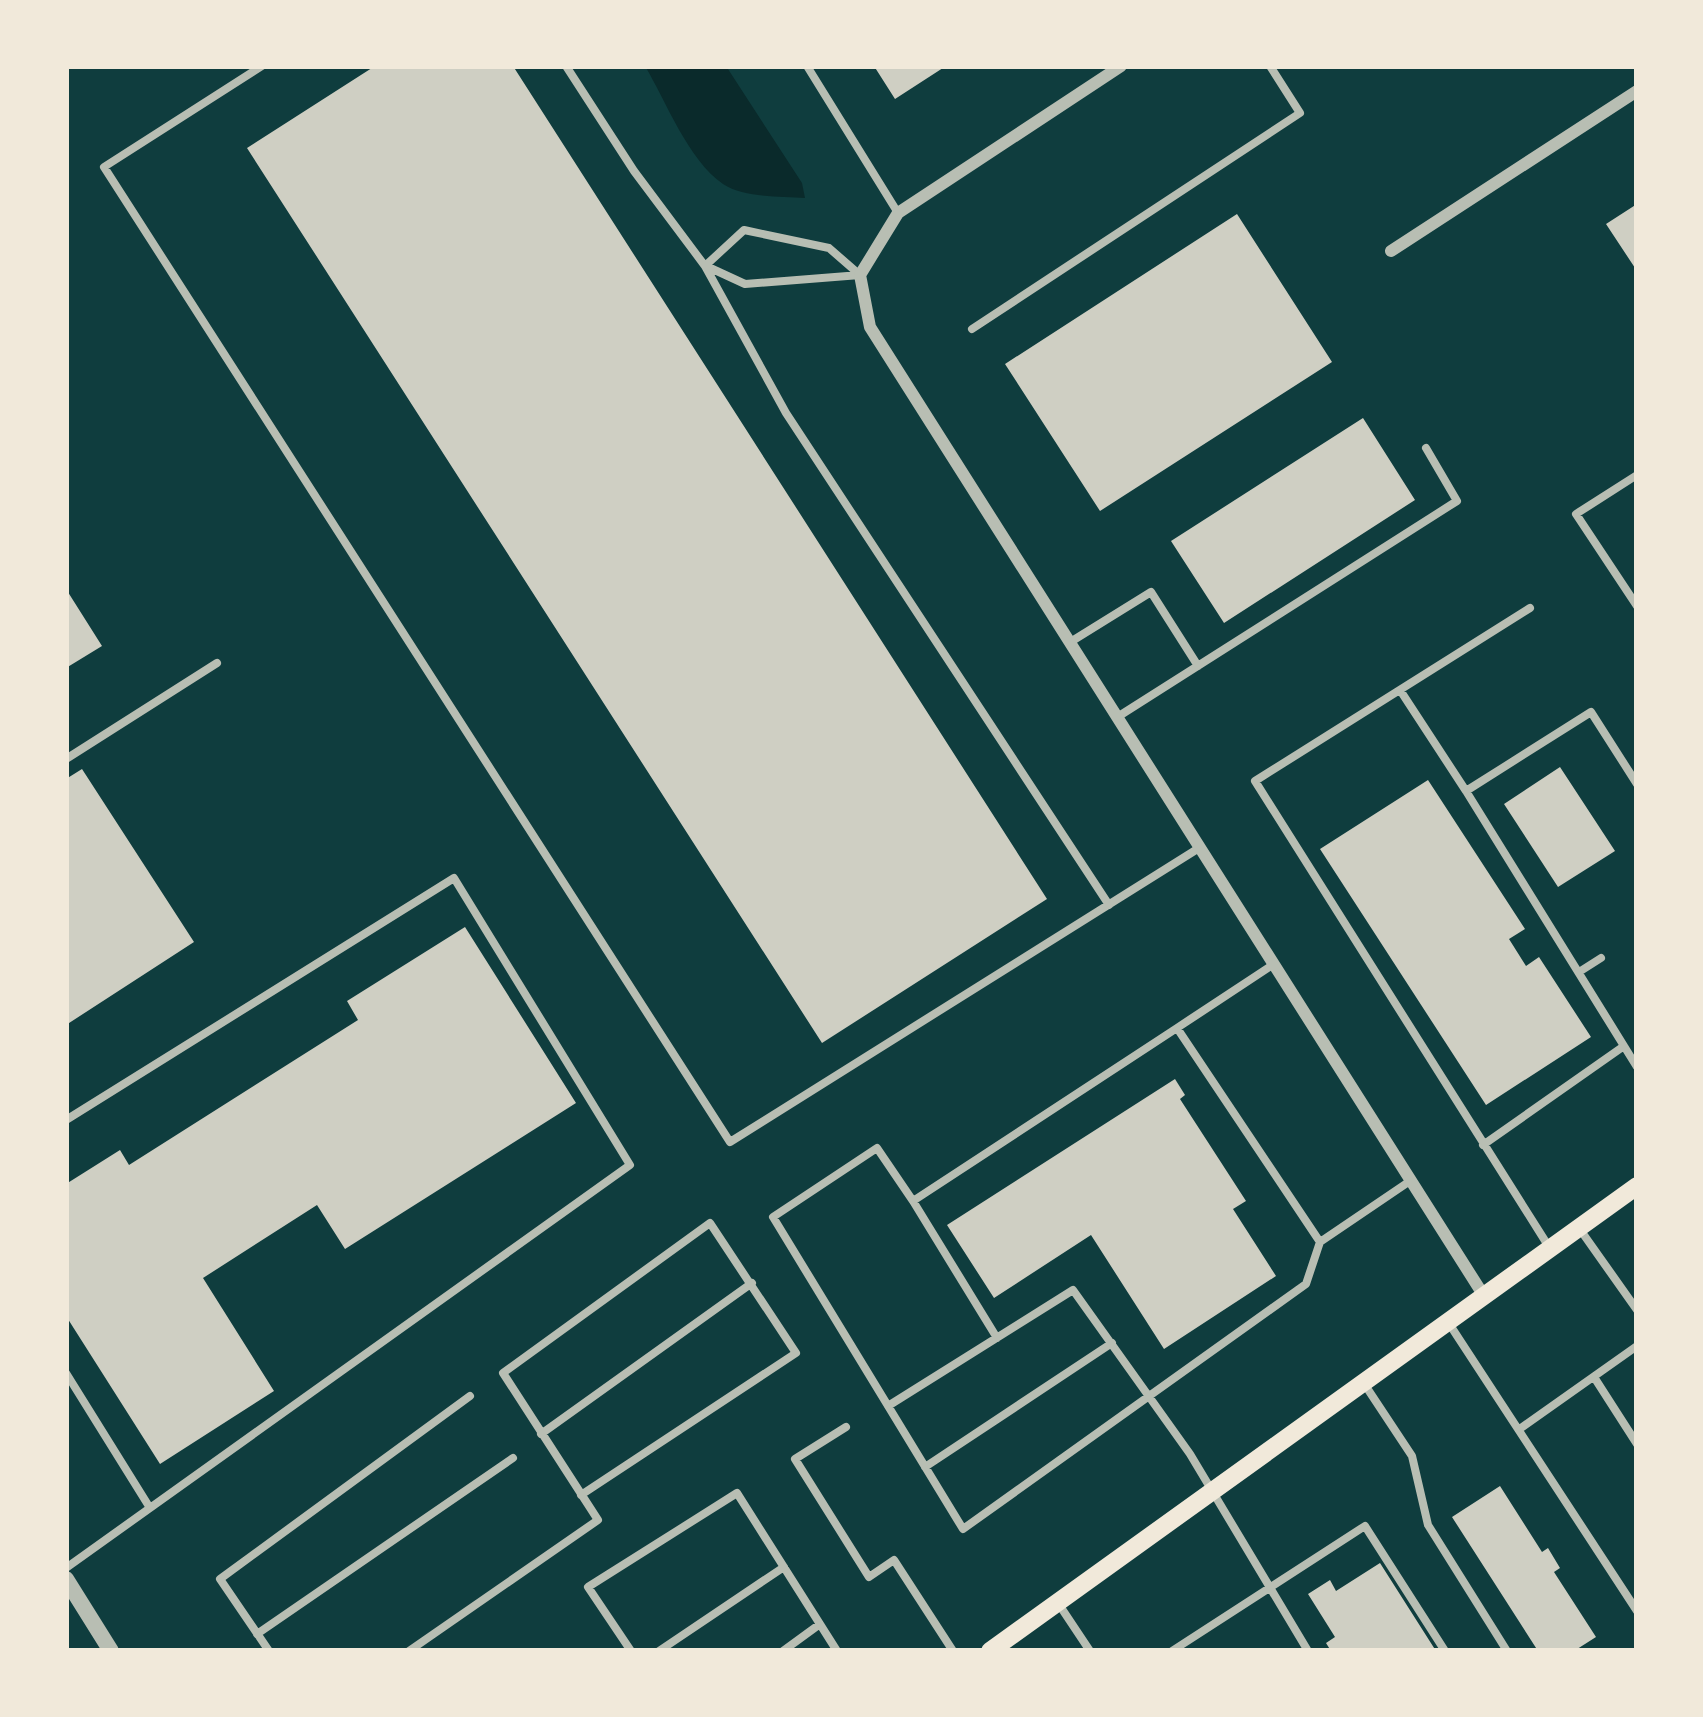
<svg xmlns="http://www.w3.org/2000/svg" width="1703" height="1717" font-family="Merriweather,serif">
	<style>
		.water { fill: #0a2a2b }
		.building { fill: #cfcfc3 }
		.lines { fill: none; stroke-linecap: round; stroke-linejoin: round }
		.service { stroke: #b8beb3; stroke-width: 8 }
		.minor { stroke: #b8beb3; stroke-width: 12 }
		.tertiary { stroke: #b8beb3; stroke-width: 16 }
		.secondary { stroke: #f1e9da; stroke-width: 18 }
	</style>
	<rect width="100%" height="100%" fill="#0f3d3e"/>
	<path class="water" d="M 645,66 L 726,66 L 802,183 L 805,198 C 780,196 744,198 723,184 C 688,160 666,101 645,66 Z"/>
	<path class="building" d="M 375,66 L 513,66 L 1047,899 L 822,1043 L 247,148 Z
		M 874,66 L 946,66 L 895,99 Z
		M 1637,204 L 1637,271 L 1606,224 Z
		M 1237,214 L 1332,362 L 1100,511 L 1005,364 Z
		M 1363,418 L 1415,500 L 1224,623 L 1171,541 Z
		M 66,589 L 102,646 L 66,668 Z
		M 1560,767 L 1615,851 L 1558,887 L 1504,804 Z
		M 82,769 L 194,942 L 66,1025 L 66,779 Z
		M 1428,780 L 1525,929 L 1509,939 L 1526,966 L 1539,957 L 1591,1037 L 1486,1105 L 1320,849 Z
		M 465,927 L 576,1103 L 345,1249 L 317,1205 L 203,1278 L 274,1391 L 160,1464 L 66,1316 L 66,1184 L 120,1150 L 129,1165 L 358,1020 L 347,1001 Z
		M 1175,1079 L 1185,1095 L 1180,1099 L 1246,1201 L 1233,1209 L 1276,1276 L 1164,1349 L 1091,1235 L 994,1298 L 947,1225 Z
		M 1500,1486 L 1542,1552 L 1548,1548 L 1560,1568 L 1554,1572 L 1596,1637 L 1574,1651 L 1538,1651 L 1452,1517 Z
		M 1380,1563 L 1436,1651 L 1331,1651 L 1326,1643 L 1335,1637 L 1308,1594 L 1330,1580 L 1336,1591 Z"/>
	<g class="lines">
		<path class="service" d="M 262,66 L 104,167 L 730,1142 L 1199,848
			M 566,66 L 634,171 L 705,266 L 786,413 L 1109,905
			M 807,66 L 898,213
			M 705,266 L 744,230 L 829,248 L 860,275
			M 706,266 L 745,284 L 860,275
			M 972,329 L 1300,113 L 1270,66
			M 1637,475 L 1576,514 L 1637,606
			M 1530,608 L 1255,781 L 1549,1247
			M 1072,641 L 1151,592 L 1198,666
			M 1400,690 L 1466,791
			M 1119,716 L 1457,501 L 1426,448
			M 66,759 L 217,663
			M 1637,784 L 1591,712 L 1466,791 L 1637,1067
			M 1274,964 L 1177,1028 L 1320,1242 L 1410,1181
			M 1579,972 L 1601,958
			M 1177,1028 L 913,1201 L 877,1148 L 773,1217 L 963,1529 L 1306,1284 L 1320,1242
			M 66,1120 L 454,878 L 630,1165 L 66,1568
			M 1483,1145 L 1624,1046
			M 913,1201 L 997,1338
			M 1579,1228 L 1637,1310
			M 1448,1322 L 1637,1611
			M 66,1373 L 150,1508
			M 1594,1377 L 1637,1444
			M 1365,1385 L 1412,1456 L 1428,1525 L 1507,1651
			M 888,1406 L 1073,1290 L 1190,1454 L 1308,1651
			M 846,1427 L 795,1459 L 869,1577 L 894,1560 L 953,1651
			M 1521,1428 L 1637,1346
			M 541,1434 L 752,1283
			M 925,1467 L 1112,1343
			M 1058,1603 L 1090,1651
			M 257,1634 L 513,1458
			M 269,1651 L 220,1579 L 470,1396
			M 409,1651 L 598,1520 L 503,1373 L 710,1223 L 796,1353 L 581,1495
			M 631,1651 L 588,1587 L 737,1493 L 837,1651
			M 659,1651 L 784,1567
			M 783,1651 L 820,1624
			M 1172,1651 L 1365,1526 L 1445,1651"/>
		<path class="minor" d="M 1121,66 L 898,213 L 860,275 L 870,327 L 1484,1296
			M 1391,251 L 1637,91"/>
		<path class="tertiary" d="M 66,1579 L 111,1651"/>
		<path class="secondary" d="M 990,1651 L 1637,1186"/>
	</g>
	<rect width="1703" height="1717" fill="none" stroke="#f1e9da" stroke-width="138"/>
</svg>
